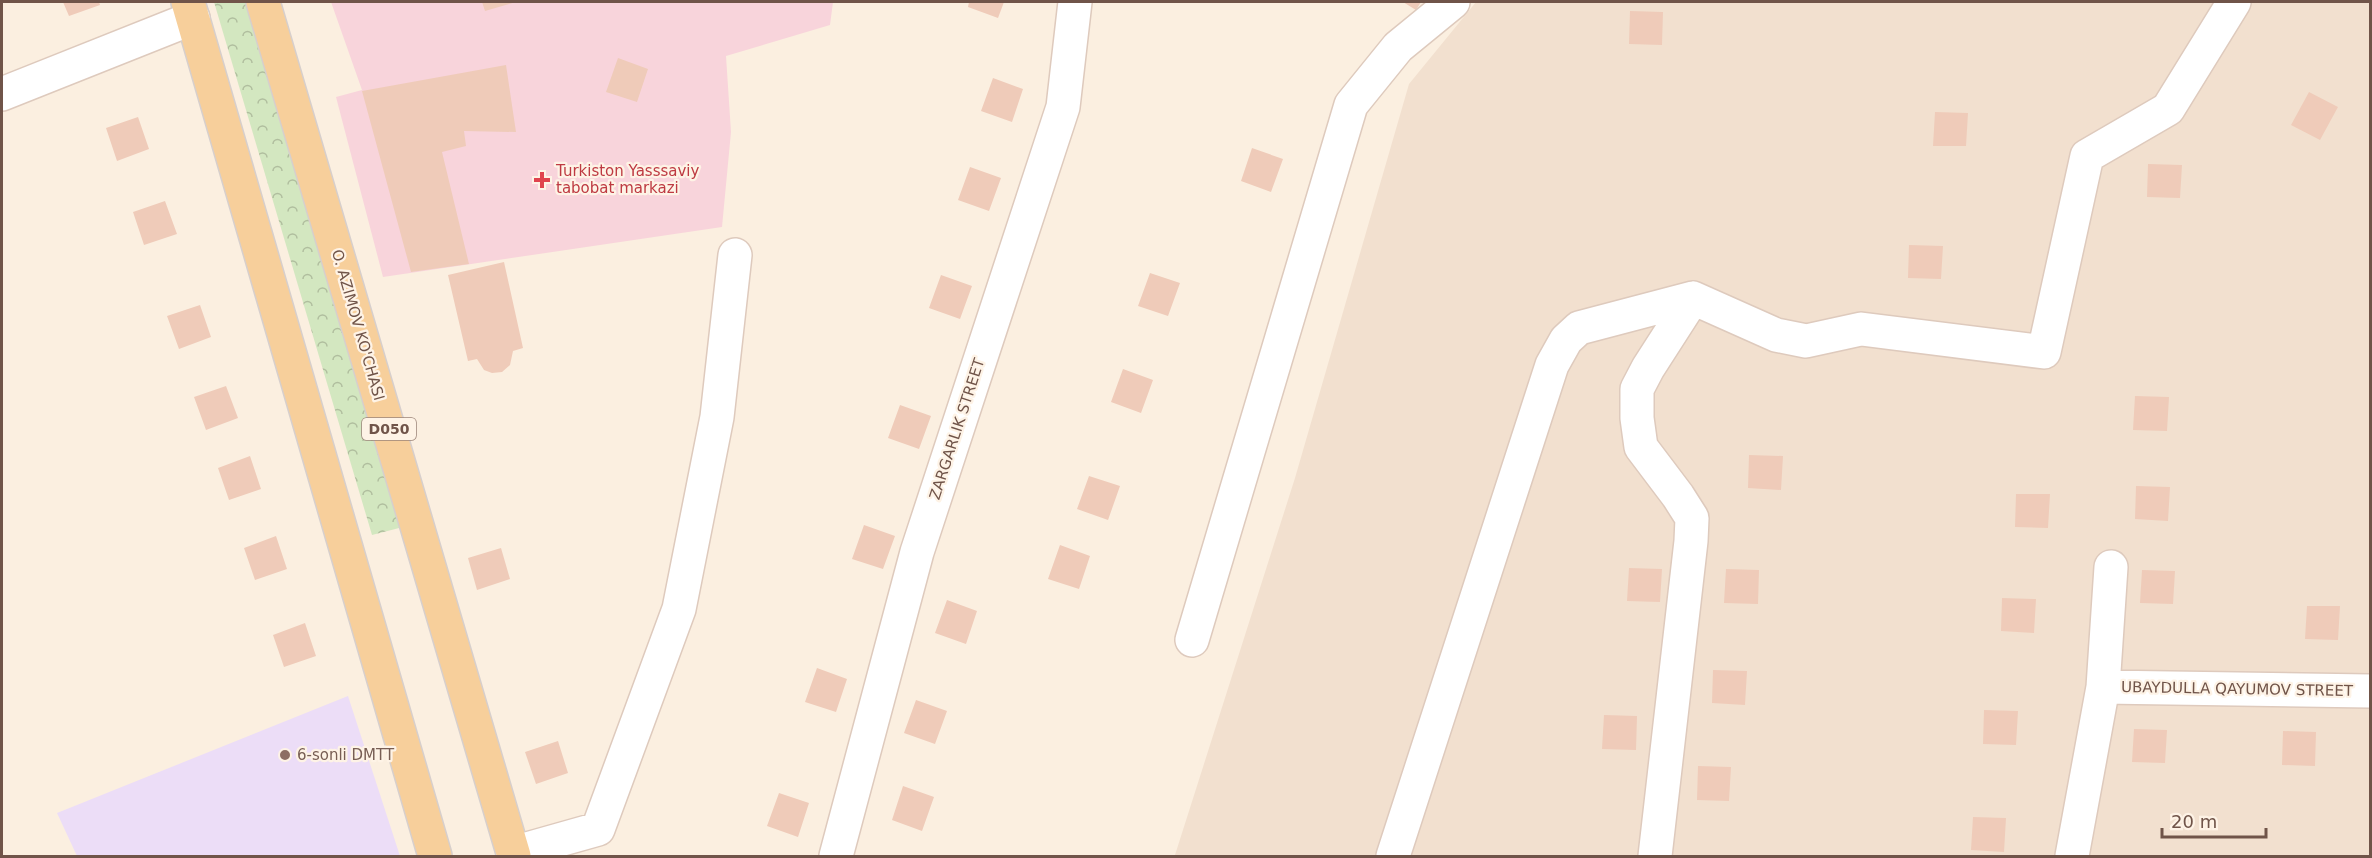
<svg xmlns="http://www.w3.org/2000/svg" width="2372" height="858" font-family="'DejaVu Sans',sans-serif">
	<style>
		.residential { fill: #f2e0cf }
		.education { fill: #ecddf7 }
		.medical { fill: #f8d4db }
		.forest { fill: url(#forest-crowns) }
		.building { fill: #efcbb9 }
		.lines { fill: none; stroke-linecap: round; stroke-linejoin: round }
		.minor-casing { stroke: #decabd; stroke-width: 36 }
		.primary-casing { stroke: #d7cfcc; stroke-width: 36 }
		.minor { stroke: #fff; stroke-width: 33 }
		.primary { stroke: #f7cf9b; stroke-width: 33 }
		.health-dot { fill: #e0444e; stroke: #fef3e6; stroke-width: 2 }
		.education-dot { fill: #8d6e63; stroke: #fef3e6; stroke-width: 2 }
		.labels { text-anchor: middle; stroke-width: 4.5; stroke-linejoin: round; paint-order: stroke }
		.shield { fill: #fef3e6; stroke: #9b8478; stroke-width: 1.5 }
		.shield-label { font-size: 14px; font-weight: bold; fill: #705449 }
		.health-label { font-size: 15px; fill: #be3a42; stroke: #fef3e6; text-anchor: start }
		.street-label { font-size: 15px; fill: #705449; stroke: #fef3e6 }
		.education-label { font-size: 15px; fill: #785e54; stroke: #fef3e6; text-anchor: start }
	</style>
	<defs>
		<pattern id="forest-crowns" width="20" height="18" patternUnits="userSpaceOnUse" patternTransform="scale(1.5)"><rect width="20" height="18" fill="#d3e7c0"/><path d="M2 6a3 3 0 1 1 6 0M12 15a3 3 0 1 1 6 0" fill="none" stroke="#b0be9e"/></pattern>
	</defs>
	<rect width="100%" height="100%" fill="#fbefe0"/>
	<path class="residential" d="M 1476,2 L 2370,2 L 2370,856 L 1172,856 L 1175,855 L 1295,478 L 1409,84 Z"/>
	<path class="education" d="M 348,696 L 400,856 L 77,856 L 57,813 Z"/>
	<path class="medical" d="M 331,2 L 833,2 L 830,25 L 726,56 L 731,132 L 722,227 L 383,277 L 336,97 L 362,90 Z"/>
	<path class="forest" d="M 214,2 L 246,2 L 403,527 L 372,535 Z"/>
	<path class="building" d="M 63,2 L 99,2 L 100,5 L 69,16 Z
		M 482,2 L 516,2 L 485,11 Z
		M 969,2 L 1004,2 L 998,18 L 968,7 Z
		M 1403,2 L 1421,2 L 1416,10 Z
		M 1630,11 L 1663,12 L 1662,45 L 1629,44 Z
		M 618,58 L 648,69 L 637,102 L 606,92 Z
		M 506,65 L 516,132 L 464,131 L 466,146 L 442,152 L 469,264 L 411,272 L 362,91 Z
		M 993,78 L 1023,89 L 1012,122 L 981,111 Z
		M 2309,92 L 2338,107 L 2320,140 L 2291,125 Z
		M 1935,112 L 1968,113 L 1966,146 L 1933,146 Z
		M 138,117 L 149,149 L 117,161 L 106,128 Z
		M 1252,148 L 1283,159 L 1271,192 L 1241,181 Z
		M 2148,164 L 2182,165 L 2180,198 L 2147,197 Z
		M 970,167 L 1001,178 L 989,211 L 958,200 Z
		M 165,201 L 177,234 L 144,245 L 133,212 Z
		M 1909,245 L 1943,246 L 1941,279 L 1908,278 Z
		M 504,262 L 523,348 L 513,351 L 510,365 L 502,372 L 492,373 L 484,370 L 477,359 L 468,361 L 448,275 Z
		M 1150,273 L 1180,283 L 1168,316 L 1138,306 Z
		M 941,275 L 972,286 L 960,319 L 929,308 Z
		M 200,305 L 211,337 L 179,349 L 167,316 Z
		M 1123,369 L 1153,380 L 1141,413 L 1111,402 Z
		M 226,386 L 238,418 L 206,430 L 194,397 Z
		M 2135,396 L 2169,397 L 2167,431 L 2133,430 Z
		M 900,405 L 931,416 L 919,449 L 888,438 Z
		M 1749,455 L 1783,456 L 1781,490 L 1748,488 Z
		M 250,456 L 261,489 L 229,500 L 218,468 Z
		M 1089,476 L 1120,486 L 1108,520 L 1077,509 Z
		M 2136,486 L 2170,487 L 2168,521 L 2135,519 Z
		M 2016,494 L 2050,494 L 2048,528 L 2015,527 Z
		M 864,525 L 895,536 L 883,569 L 852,559 Z
		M 276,536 L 287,569 L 255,580 L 244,548 Z
		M 1060,545 L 1090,556 L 1079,589 L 1048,579 Z
		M 501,548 L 510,579 L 477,590 L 468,558 Z
		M 1629,568 L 1662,569 L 1660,602 L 1627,601 Z
		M 1726,569 L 1759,570 L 1758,604 L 1724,603 Z
		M 2142,570 L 2175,571 L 2173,604 L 2140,603 Z
		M 2002,598 L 2036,599 L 2034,633 L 2001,631 Z
		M 947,600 L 977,611 L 966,644 L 935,633 Z
		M 2307,606 L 2340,606 L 2338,640 L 2305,639 Z
		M 305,623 L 316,656 L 284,667 L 273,635 Z
		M 817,668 L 847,679 L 836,712 L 805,702 Z
		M 1713,670 L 1747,671 L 1745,705 L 1712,703 Z
		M 916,700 L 947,711 L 935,744 L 904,733 Z
		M 1984,710 L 2018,711 L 2016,745 L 1983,744 Z
		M 1604,715 L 1637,716 L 1636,750 L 1602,749 Z
		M 2134,729 L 2167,730 L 2165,763 L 2132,762 Z
		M 2283,731 L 2316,732 L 2315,766 L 2282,765 Z
		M 558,741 L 568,773 L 536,784 L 525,752 Z
		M 1698,766 L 1731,767 L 1729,801 L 1697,800 Z
		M 903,786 L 934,797 L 922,831 L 892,820 Z
		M 779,793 L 809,803 L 798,837 L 767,826 Z
		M 1973,817 L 2006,818 L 2004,852 L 1971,850 Z"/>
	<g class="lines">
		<defs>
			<path id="minor" d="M 2,94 L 193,18
				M 1192,640 L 1351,105 L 1398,47 L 1453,2
				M 2103,687 L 2370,691
				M 513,853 L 598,829 L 679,609 L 717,417 L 735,255
				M 836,856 L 917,552 L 1063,107 L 1075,2
				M 1393,856 L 1552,365 L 1566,340 L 1579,328 L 1693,298 L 1776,335 L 1806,341 L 1861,329 L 2044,352 L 2087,156 L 2168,109 L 2234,2
				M 1655,856 L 1691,541 L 1692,518 L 1678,496 L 1641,447 L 1637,418 L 1637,389 L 1648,368 L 1693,298
				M 2072,856 L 2103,687 L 2111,567"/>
			<path id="primary" d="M 188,2 L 435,856
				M 263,2 L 514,856"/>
		</defs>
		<use href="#minor" class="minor-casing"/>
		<use href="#primary" class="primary-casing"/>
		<use href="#minor" class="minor"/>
		<use href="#primary" class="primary"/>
	</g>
	<path class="health-dot" d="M539 171h6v6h6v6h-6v6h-6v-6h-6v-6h6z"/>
	<circle class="education-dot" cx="285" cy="755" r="6"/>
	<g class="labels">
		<rect class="shield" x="362" y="418" width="54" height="22" rx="4.5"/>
		<g class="shield-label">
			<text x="389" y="434">D050</text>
		</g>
		<g class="health-label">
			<text x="556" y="176">Turkiston Yasssaviy<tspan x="556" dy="17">tabobat markazi</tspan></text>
		</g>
		<g class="street-label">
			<text transform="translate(358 325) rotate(74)" y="5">O. AZIMOV KO'CHASI</text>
			<text transform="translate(957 429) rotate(-72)" y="5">ZARGARLIK STREET</text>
			<text transform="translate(2237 689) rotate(1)" y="5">UBAYDULLA QAYUMOV STREET</text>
		</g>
		<g class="education-label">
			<text x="297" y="760">6-sonli DMTT</text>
		</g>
	</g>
	<rect width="2372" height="858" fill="none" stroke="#705449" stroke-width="6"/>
	<path d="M2162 828v9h104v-9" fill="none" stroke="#705449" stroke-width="3"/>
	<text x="2171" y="828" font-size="18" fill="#705449" stroke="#fef3e6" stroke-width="4.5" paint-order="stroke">20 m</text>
</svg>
